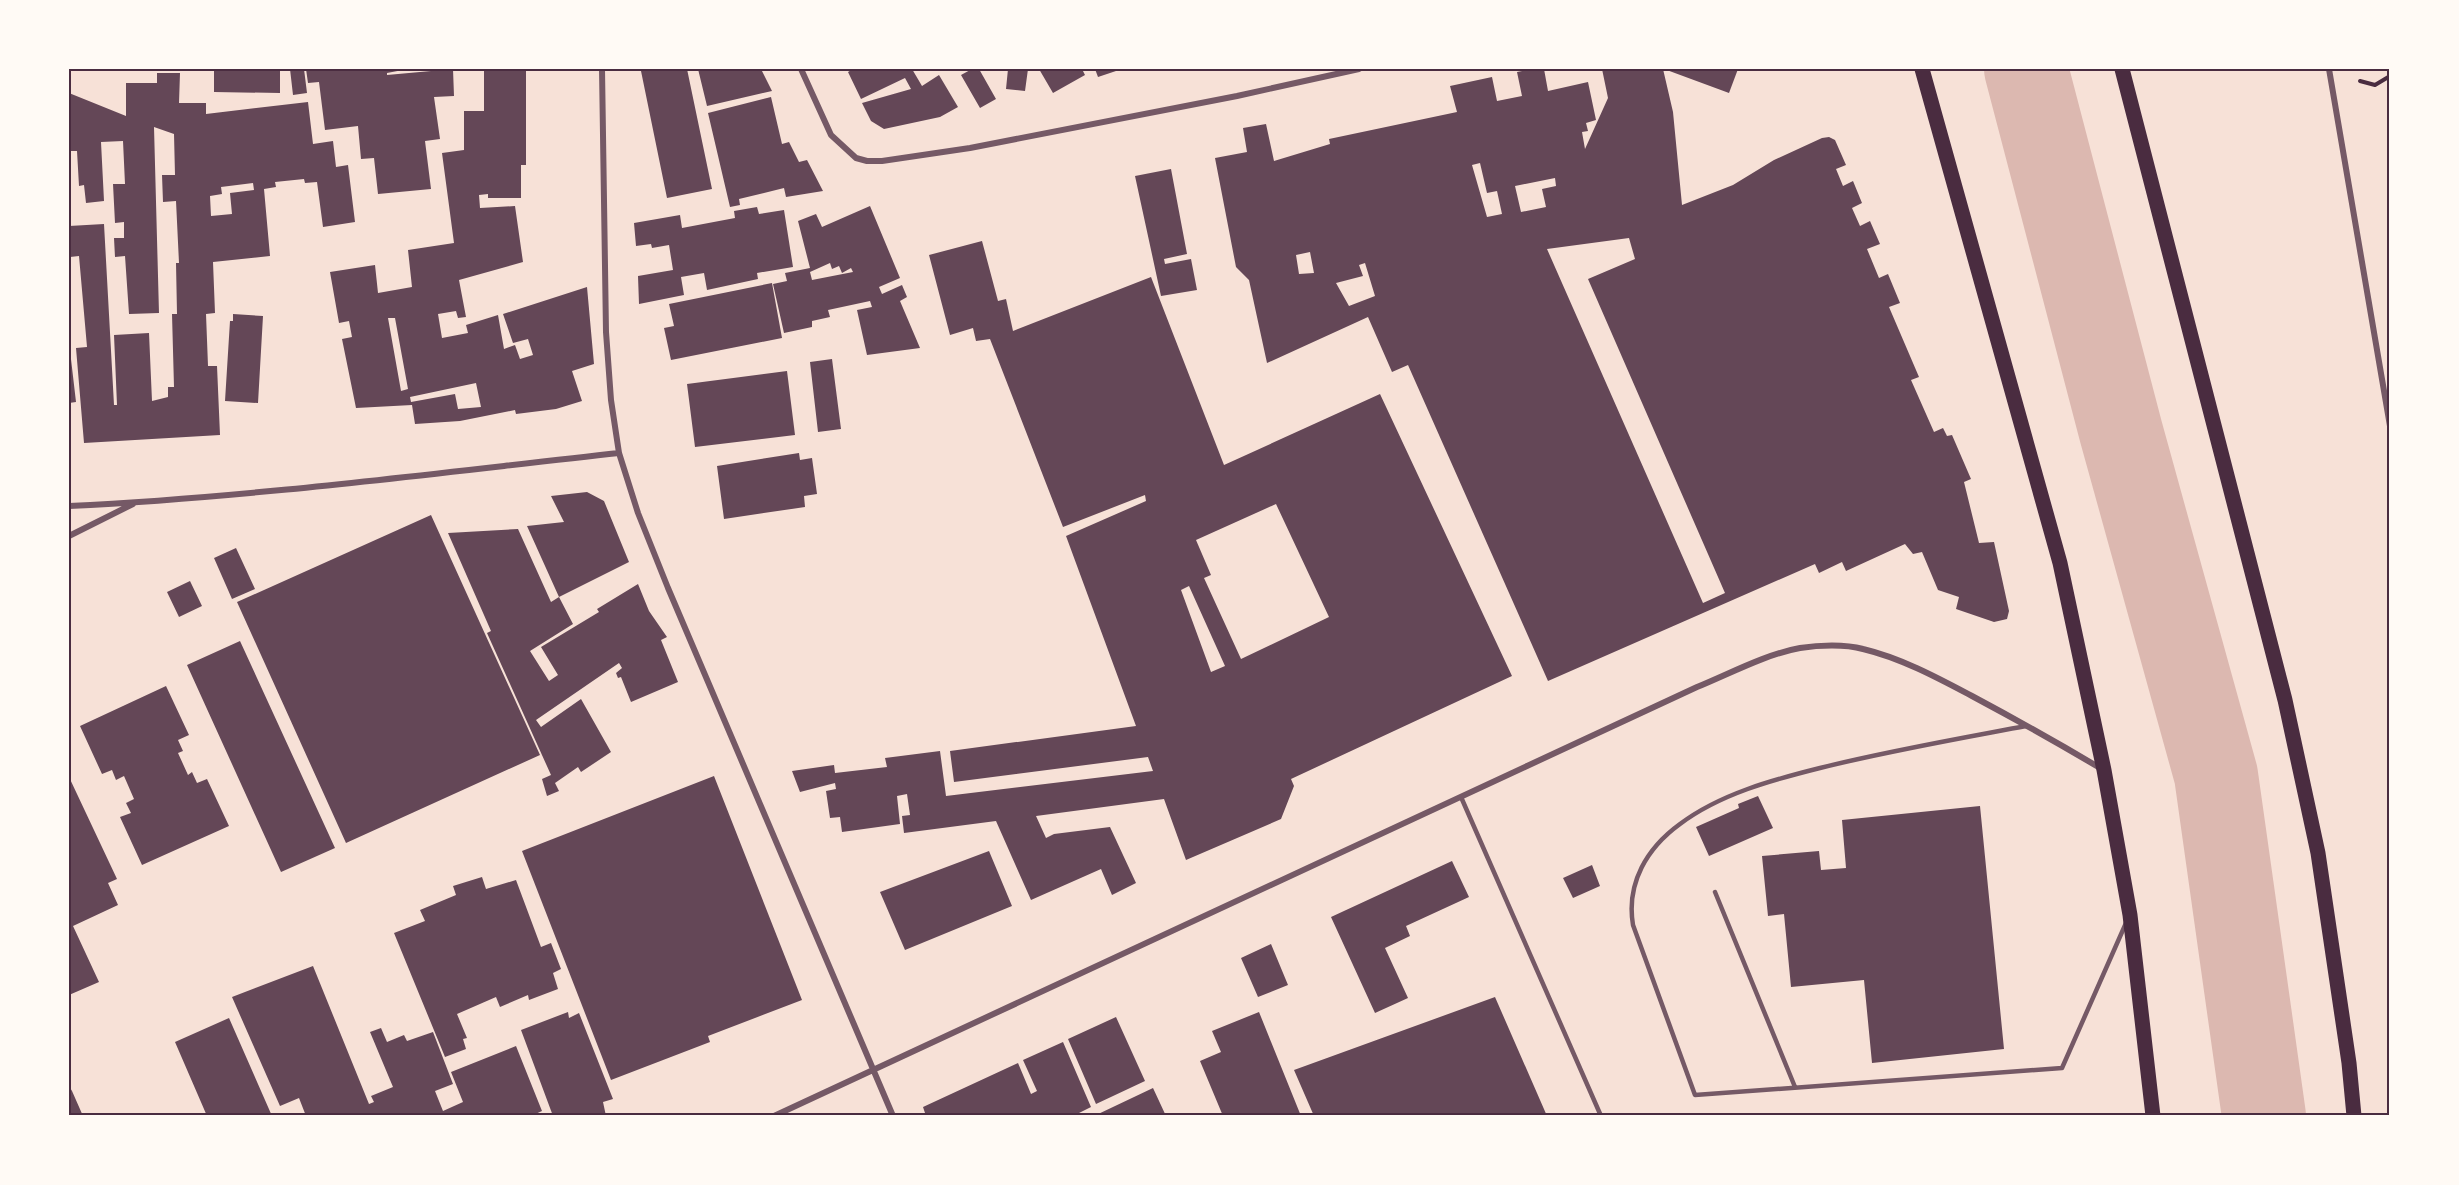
<svg xmlns="http://www.w3.org/2000/svg" width="2459" height="1185" font-family="'IBM Plex Sans',sans-serif">
	<style>
		.lines { fill: none; stroke-linecap: round; stroke-linejoin: round }
		.river { stroke: #dcb8b0; stroke-width: 84 }
		.building { fill: #644757; fill-rule: evenodd }
		.path { stroke: #4a2c40; stroke-width: 4 }
		.service { stroke: #755966; stroke-width: 4.5 }
		.minor { stroke: #755966; stroke-width: 6 }
		.primary { stroke: #4a2c40; stroke-width: 15 }
		.neatline { fill: none; stroke: #4a2c40; stroke-width: 2 }
	</style>
	<rect width="100%" height="100%" fill="#f7e1d7"/>
	<g class="lines">
		<path class="river" d="M 2026,69 L 2121,432 L 2216,775 L 2264,1116"/>
	</g>
	<path class="building" d="M 214,69 L 280,69 L 280,93 L 214,92 Z
		M 290,69 L 304,69 L 307,93 L 293,95 Z
		M 306,69 L 408,69 L 387,73 L 387,75 L 431,71 L 430,69 L 453,69 L 454,96 L 434,97 L 440,139 L 425,141 L 431,189 L 378,194 L 374,158 L 361,159 L 358,126 L 325,130 L 319,82 L 308,83 Z
		M 484,69 L 526,69 L 526,165 L 521,165 L 521,198 L 488,198 L 488,194 L 479,195 L 480,208 L 515,206 L 523,262 L 459,280 L 466,317 L 458,318 L 456,311 L 438,314 L 442,338 L 468,333 L 466,325 L 498,315 L 504,349 L 515,345 L 520,359 L 533,355 L 528,339 L 513,343 L 503,314 L 587,287 L 594,364 L 572,371 L 582,401 L 556,409 L 516,414 L 515,410 L 460,421 L 415,424 L 412,405 L 356,408 L 342,339 L 352,337 L 349,321 L 339,323 L 330,272 L 375,265 L 378,293 L 412,287 L 408,250 L 454,243 L 442,153 L 464,150 L 464,111 L 484,111 ZM 388,318 L 395,318 L 408,389 L 401,391 ZM 476,383 L 481,407 L 458,409 L 455,394 L 411,402 L 410,397 Z
		M 650,69 L 687,69 L 712,189 L 667,198 L 641,71 Z
		M 698,69 L 761,69 L 772,91 L 707,106 Z
		M 853,69 L 912,69 L 922,86 L 939,75 L 958,107 L 940,117 L 884,129 L 871,121 L 862,103 L 911,89 L 905,78 L 861,99 L 848,72 Z
		M 972,69 L 979,69 L 996,99 L 980,108 L 961,75 Z
		M 1008,69 L 1028,69 L 1025,91 L 1006,89 Z
		M 1039,69 L 1082,69 L 1085,75 L 1053,93 Z
		M 1095,69 L 1122,69 L 1098,77 Z
		M 1532,69 L 1544,69 L 1548,91 L 1588,82 L 1596,120 L 1586,123 L 1588,131 L 1582,132 L 1585,149 L 1608,98 L 1602,69 L 1663,69 L 1673,112 L 1682,205 L 1733,185 L 1774,160 L 1822,138 L 1829,137 L 1835,140 L 1846,165 L 1836,169 L 1843,186 L 1853,181 L 1862,203 L 1852,208 L 1860,226 L 1870,221 L 1880,244 L 1867,249 L 1879,278 L 1888,274 L 1900,303 L 1889,307 L 1919,377 L 1911,380 L 1934,432 L 1943,428 L 1947,436 L 1952,435 L 1971,479 L 1964,482 L 1979,543 L 1994,542 L 2009,611 L 2007,619 L 1994,622 L 1956,609 L 1959,597 L 1938,590 L 1922,552 L 1913,554 L 1905,544 L 1846,571 L 1842,562 L 1819,573 L 1815,564 L 1548,681 L 1408,365 L 1392,372 L 1368,317 L 1267,363 L 1249,280 L 1236,267 L 1215,158 L 1247,152 L 1243,128 L 1266,124 L 1274,161 L 1330,144 L 1329,139 L 1457,112 L 1450,86 L 1492,77 L 1497,101 L 1522,96 L 1517,72 ZM 1480,163 L 1487,193 L 1497,191 L 1502,214 L 1487,217 L 1472,165 ZM 1555,178 L 1556,186 L 1542,189 L 1546,207 L 1521,212 L 1515,186 ZM 1629,238 L 1635,259 L 1588,279 L 1725,593 L 1703,603 L 1547,249 ZM 1310,252 L 1314,273 L 1299,274 L 1296,255 ZM 1365,263 L 1375,296 L 1349,306 L 1336,283 L 1363,276 L 1359,265 Z
		M 1664,69 L 1738,69 L 1729,93 Z
		M 157,73 L 180,73 L 179,103 L 206,103 L 206,114 L 308,102 L 313,144 L 333,141 L 336,167 L 348,165 L 355,222 L 323,227 L 317,182 L 305,183 L 304,179 L 275,182 L 276,187 L 264,189 L 270,256 L 213,262 L 215,313 L 206,314 L 208,366 L 217,366 L 220,435 L 84,443 L 76,348 L 87,347 L 79,256 L 70,257 L 69,226 L 104,224 L 114,405 L 117,405 L 114,335 L 149,333 L 152,401 L 168,397 L 168,387 L 174,387 L 172,314 L 177,314 L 176,263 L 179,263 L 176,201 L 163,202 L 162,175 L 175,175 L 174,134 L 154,127 L 159,313 L 129,314 L 125,256 L 115,257 L 114,238 L 124,238 L 124,222 L 115,223 L 113,184 L 125,184 L 123,141 L 101,142 L 104,201 L 86,203 L 84,185 L 79,186 L 77,151 L 69,151 L 69,93 L 126,116 L 126,83 L 157,83 ZM 253,183 L 254,190 L 230,193 L 232,214 L 211,216 L 210,196 L 222,194 L 221,187 Z
		M 771,97 L 782,144 L 789,142 L 799,162 L 807,160 L 823,191 L 786,197 L 784,188 L 739,199 L 740,205 L 730,207 L 708,113 Z
		M 1171,169 L 1187,254 L 1164,259 L 1165,264 L 1191,259 L 1197,290 L 1161,296 L 1135,176 Z
		M 870,206 L 900,278 L 879,287 L 882,294 L 902,285 L 907,297 L 900,301 L 920,348 L 867,355 L 857,310 L 872,307 L 870,301 L 828,310 L 830,317 L 812,321 L 812,327 L 784,333 L 773,284 L 787,281 L 785,273 L 810,268 L 798,221 L 816,214 L 822,227 ZM 830,263 L 832,269 L 839,266 L 842,273 L 851,268 L 853,272 L 812,280 L 810,272 Z
		M 757,207 L 759,214 L 784,210 L 793,267 L 757,273 L 758,279 L 707,290 L 704,273 L 681,277 L 684,295 L 639,304 L 638,276 L 673,270 L 669,245 L 652,248 L 651,244 L 636,246 L 634,223 L 680,215 L 682,228 L 735,218 L 734,211 Z
		M 982,241 L 998,301 L 1006,299 L 1013,331 L 1151,277 L 1224,465 L 1380,394 L 1512,676 L 1291,779 L 1294,786 L 1281,819 L 1186,860 L 1164,799 L 1036,816 L 1046,838 L 1054,834 L 1110,827 L 1136,883 L 1112,895 L 1101,869 L 1031,900 L 996,821 L 904,833 L 902,816 L 910,815 L 907,794 L 897,796 L 900,824 L 842,832 L 840,817 L 830,818 L 826,791 L 836,789 L 835,783 L 800,792 L 792,771 L 834,765 L 835,773 L 887,767 L 885,758 L 940,751 L 946,796 L 1153,771 L 1148,757 L 954,782 L 950,751 L 1136,726 L 1066,536 L 1146,501 L 1145,495 L 1063,527 L 990,339 L 976,341 L 973,328 L 950,335 L 929,255 ZM 1276,504 L 1329,617 L 1241,659 L 1204,578 L 1211,575 L 1196,540 ZM 1189,586 L 1225,666 L 1211,672 L 1181,590 Z
		M 772,283 L 782,338 L 671,360 L 664,328 L 674,326 L 669,304 Z
		M 233,314 L 263,316 L 258,403 L 225,401 L 230,321 L 233,321 Z
		M 69,342 L 76,402 L 69,403 Z
		M 832,359 L 841,429 L 818,432 L 810,362 Z
		M 787,371 L 795,435 L 695,447 L 687,384 Z
		M 799,453 L 800,460 L 812,458 L 817,494 L 804,496 L 805,507 L 724,519 L 717,466 Z
		M 587,492 L 604,501 L 629,562 L 559,597 L 527,526 L 564,522 L 551,496 Z
		M 431,515 L 540,755 L 346,843 L 237,602 Z
		M 518,529 L 551,602 L 559,597 L 573,624 L 530,651 L 549,681 L 558,675 L 541,647 L 599,612 L 597,609 L 638,584 L 649,611 L 667,637 L 661,640 L 678,682 L 631,702 L 621,677 L 618,678 L 616,673 L 622,668 L 619,663 L 536,720 L 541,727 L 581,699 L 611,752 L 581,772 L 578,767 L 555,783 L 559,791 L 547,796 L 542,779 L 551,775 L 487,633 L 491,631 L 448,533 Z
		M 236,548 L 255,589 L 232,599 L 214,558 Z
		M 190,581 L 202,606 L 179,617 L 167,592 Z
		M 240,641 L 335,848 L 281,872 L 187,665 Z
		M 166,686 L 189,735 L 178,740 L 183,751 L 178,753 L 188,775 L 192,772 L 197,783 L 207,779 L 229,826 L 142,865 L 120,817 L 131,813 L 126,803 L 134,799 L 124,776 L 116,780 L 112,770 L 102,774 L 80,726 Z
		M 714,776 L 802,1000 L 708,1036 L 710,1042 L 611,1080 L 522,851 Z
		M 69,777 L 117,879 L 108,883 L 118,905 L 73,926 L 99,982 L 69,995 Z
		M 1758,796 L 1773,828 L 1709,856 L 1696,827 L 1739,808 L 1738,804 Z
		M 1980,806 L 2004,1049 L 1872,1063 L 1864,980 L 1791,987 L 1784,914 L 1768,916 L 1762,856 L 1819,851 L 1821,870 L 1846,868 L 1842,820 Z
		M 989,851 L 1012,906 L 905,950 L 880,892 Z
		M 1452,861 L 1469,897 L 1406,926 L 1410,936 L 1385,948 L 1408,998 L 1375,1013 L 1331,917 Z
		M 1592,865 L 1600,886 L 1573,898 L 1563,878 Z
		M 482,877 L 486,889 L 516,880 L 541,947 L 551,943 L 561,969 L 553,973 L 558,989 L 529,1000 L 528,995 L 500,1007 L 496,997 L 457,1014 L 467,1038 L 463,1039 L 466,1049 L 445,1057 L 394,933 L 425,921 L 420,910 L 456,895 L 453,886 Z
		M 1271,944 L 1288,985 L 1258,997 L 1241,958 Z
		M 313,966 L 369,1104 L 374,1102 L 371,1096 L 393,1087 L 370,1032 L 381,1028 L 387,1042 L 404,1035 L 407,1041 L 433,1032 L 453,1084 L 435,1091 L 443,1111 L 463,1102 L 451,1072 L 516,1046 L 542,1111 L 531,1116 L 306,1116 L 299,1098 L 280,1106 L 232,997 Z
		M 1495,997 L 1547,1116 L 1314,1116 L 1294,1070 Z
		M 568,1012 L 569,1018 L 579,1013 L 613,1099 L 603,1102 L 606,1116 L 553,1116 L 521,1030 Z
		M 1259,1012 L 1301,1116 L 1223,1116 L 1200,1061 L 1221,1052 L 1212,1031 Z
		M 1116,1017 L 1145,1081 L 1096,1104 L 1068,1039 Z
		M 229,1018 L 272,1116 L 207,1116 L 175,1042 Z
		M 1063,1042 L 1091,1107 L 1073,1116 L 926,1116 L 923,1107 L 1018,1063 L 1031,1094 L 1037,1091 L 1023,1060 Z
		M 69,1086 L 72,1091 L 83,1116 L 69,1116 Z
		M 1153,1088 L 1166,1116 L 1094,1116 Z"/>
	<g class="lines">
		<path class="path" d="M 2360,81 L 2375,85 L 2390,76"/>
		<path class="service" d="M 2026,726 C 1957,739 1888,751 1820,768 C 1772,780 1720,794 1680,824 C 1647,848 1626,883 1633,925 L 1695,1095 L 2062,1068 L 2126,923
			M 1461,797 L 1601,1116
			M 1715,892 L 1795,1087"/>
		<path class="minor" d="M 602,69 L 606,332 L 611,400 L 619,453 L 638,513 L 668,588 L 893,1116
			M 801,69 L 831,135 L 856,158 L 867,161 L 882,161 L 970,148 L 1237,96 L 1359,69
			M 2329,69 L 2390,426
			M 69,506 C 253,497 436,473 619,453
			M 69,536 L 133,504
			M 774,1116 L 1697,687 C 1729,674 1766,654 1800,648 C 1819,645 1845,644 1863,649 C 1901,658 1938,678 1972,696 C 2015,719 2058,743 2100,768"/>
		<path class="primary" d="M 1922,69 L 2060,563 L 2104,770 L 2130,915 L 2153,1116
			M 2122,69 L 2285,700 L 2318,853 L 2349,1063 L 2354,1116"/>
	</g>
	<rect width="2459" height="1185" fill="none" stroke="#fffaf5" stroke-width="141"/>
	<rect x="70" y="70" width="2318" height="1044" class="neatline"/>
</svg>
